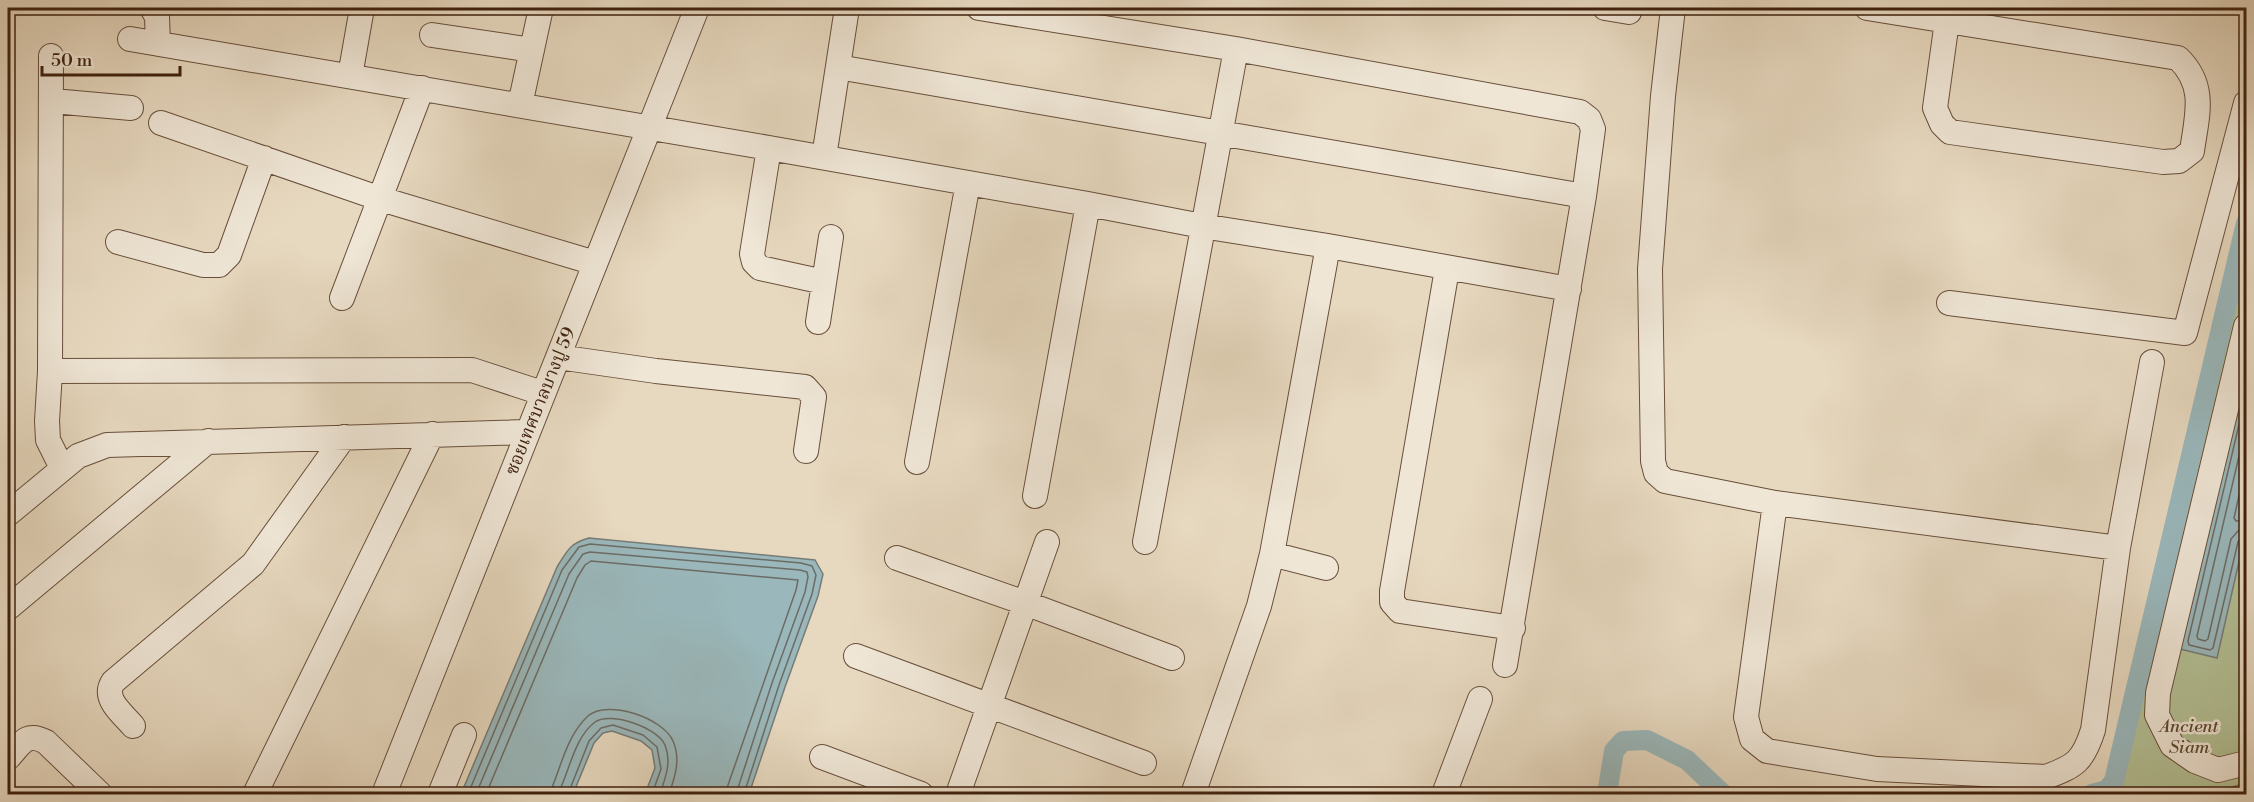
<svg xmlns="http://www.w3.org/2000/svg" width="2254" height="802" font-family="'Libre Bodoni','Noto Serif Thai',serif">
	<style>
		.green { fill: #b3c095; stroke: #797052; stroke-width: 1.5 }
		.water { fill: #9ab8bc; stroke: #767c77; stroke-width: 1.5 }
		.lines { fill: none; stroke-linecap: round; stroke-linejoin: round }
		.shore { stroke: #6c6c66; stroke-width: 1.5 }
		.canal { stroke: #9ab8bc; stroke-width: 20 }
		.minor-casing { stroke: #694f3b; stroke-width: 26 }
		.minor { stroke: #efe6d6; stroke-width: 24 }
		.labels { text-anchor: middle; stroke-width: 5; stroke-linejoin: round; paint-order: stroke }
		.street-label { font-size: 18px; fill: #3f210f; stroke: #efe6d6 }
		.park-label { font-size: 18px; font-style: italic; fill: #5c4930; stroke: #efe6d6 }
	</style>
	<rect width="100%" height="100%" fill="#e7d9c0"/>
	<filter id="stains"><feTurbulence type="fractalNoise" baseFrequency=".00333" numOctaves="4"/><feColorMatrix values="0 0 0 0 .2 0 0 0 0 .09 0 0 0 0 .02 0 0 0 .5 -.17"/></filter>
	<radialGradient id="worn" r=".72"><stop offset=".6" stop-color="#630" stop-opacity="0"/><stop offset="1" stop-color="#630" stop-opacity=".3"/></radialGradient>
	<path class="green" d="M 2246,254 L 2246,783 L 2208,794 L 2117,794 L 2154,629 Z"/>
	<path class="water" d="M 2246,371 L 2246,531 L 2217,658 L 2180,649 Z
		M 589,538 L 815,560 L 823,574 L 818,596 L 785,687 L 749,794 L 645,794 L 655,768 L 652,750 L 641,741 L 612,731 L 603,733 L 594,743 L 573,794 L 461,794 L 557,567 C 567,551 570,543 589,538 Z"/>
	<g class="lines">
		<path class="shore" d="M 2246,395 L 2188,641 L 2189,645 L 2210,650 L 2213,648 L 2238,542 L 2241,538 L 2246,537
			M 2246,426 L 2197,636 L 2198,639 L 2205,641 L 2208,639 L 2231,539 L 2238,531 L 2246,529
			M 2246,464 L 2234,518 L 2236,521 L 2246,520
			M 468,794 L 562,570 L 579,547 L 590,544 L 801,563 L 812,566 L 816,575 L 812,594 L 779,685 L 744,794
			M 476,794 L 569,574 L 583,554 L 590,552 L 800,570 L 807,572 L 808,577 L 805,592 L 772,683 L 736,794
			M 486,794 L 577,578 L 585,565 L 591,561 L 798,580 L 796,590 L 728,785 L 727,794
			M 551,794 L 553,785 C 562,762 569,733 588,716 C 608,699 663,718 673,741 C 681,759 675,777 669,794
			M 560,794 L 561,787 C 570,767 576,736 595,722 C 611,711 658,728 665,745 C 672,763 665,778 660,794
			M 568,794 L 589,741 L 601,728 L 613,725 L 643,735 L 657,747 L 661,769 L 652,794"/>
		<path class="canal" d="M 1607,794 L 1614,751 L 1623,741 L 1647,740 L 1687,760 L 1723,794
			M 2092,794 L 2107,790 L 2114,781 L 2246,223"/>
		<defs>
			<path id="minor" d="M 152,8 L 157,17 L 158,43
				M 979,8 L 1236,49 L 1580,112 L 1589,119 L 1593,129 L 1584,196 L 1505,665
				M 1605,8 L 1629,12
				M 1673,8 L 1663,96 L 1650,269 L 1653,461 L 1656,473 L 1665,481 L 1775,503 L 1746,717 L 1752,739 L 1767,751 L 1877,769 L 2046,777 C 2076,766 2083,761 2093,730 L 2118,548 L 2152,362
				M 1867,8 L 2178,58 C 2207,86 2197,115 2192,151 L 2179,161 L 2163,162 L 1950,132 L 1942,124 L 1935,108 L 1947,21
				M 432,35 L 532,50
				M 130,39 L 769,148 L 1088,204 L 1202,226 L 1328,246 L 1569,289
				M 51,56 L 50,371 L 472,370 L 542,393
				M 838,67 L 1584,196
				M 350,76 L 362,8
				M 53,101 L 131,108
				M 520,105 L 541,8
				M 161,123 L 381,199 L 595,263
				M 769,148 L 752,254 L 754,262 L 760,268 L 824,282
				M 824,157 L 847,8
				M 118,242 L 203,265 L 219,265 L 229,255 L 264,158
				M 1447,269 L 1392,591 L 1392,602 L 1400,611 L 1513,628
				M 342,298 L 422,88
				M 1949,303 L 2185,333 L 2246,103
				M 818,322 L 831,237
				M 2246,326 L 2158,693 L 2157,715 L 2172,745 L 2195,761 L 2218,770 L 2246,763
				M 558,357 L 656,371 L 805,387 L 814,397 L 806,451
				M 50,371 L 47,421 L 48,440 L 62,468
				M 917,462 L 968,183
				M 1035,496 L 1088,204
				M 1775,503 L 2118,548
				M 8,514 L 78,456 L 107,445 L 528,432
				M 1145,542 L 1236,49
				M 1272,554 L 1326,568
				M 897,558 L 1025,603 L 1172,658
				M 8,608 L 208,441
				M 856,656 L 1144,763
				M 133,726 C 123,714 102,699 113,682 L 253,564 L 344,437
				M 822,757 L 921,794
				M 8,758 C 21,744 26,731 46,742 L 100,794
				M 255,794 L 432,434
				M 384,794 L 697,8
				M 440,794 L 464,735
				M 958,794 L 1047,542
				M 1193,794 L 1259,606 L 1272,554 L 1328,246
				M 1444,794 L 1480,699"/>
		</defs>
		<use href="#minor" class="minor-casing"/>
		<use href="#minor" class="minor"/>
	</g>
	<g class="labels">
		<g class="street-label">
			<text transform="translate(540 401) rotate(-68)" y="6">ซอยเทศบาลบางปู 59</text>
		</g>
		<g class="park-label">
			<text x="2189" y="732">Ancient<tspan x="2189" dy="21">Siam</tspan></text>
		</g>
	</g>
	<rect width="2254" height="802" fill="none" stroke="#e7d9c0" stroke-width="30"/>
	<rect x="9" y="9" width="2236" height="784" fill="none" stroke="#3f210f" stroke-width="3"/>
	<rect x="15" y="15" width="2224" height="772" fill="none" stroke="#3f210f" stroke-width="1.5"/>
	<path d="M42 66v9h138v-9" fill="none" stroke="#3f210f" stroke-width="3"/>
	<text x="51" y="66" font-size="18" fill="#3f210f" stroke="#efe6d6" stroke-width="4.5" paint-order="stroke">50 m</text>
	<rect width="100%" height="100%" filter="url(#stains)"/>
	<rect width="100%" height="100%" fill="url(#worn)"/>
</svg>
